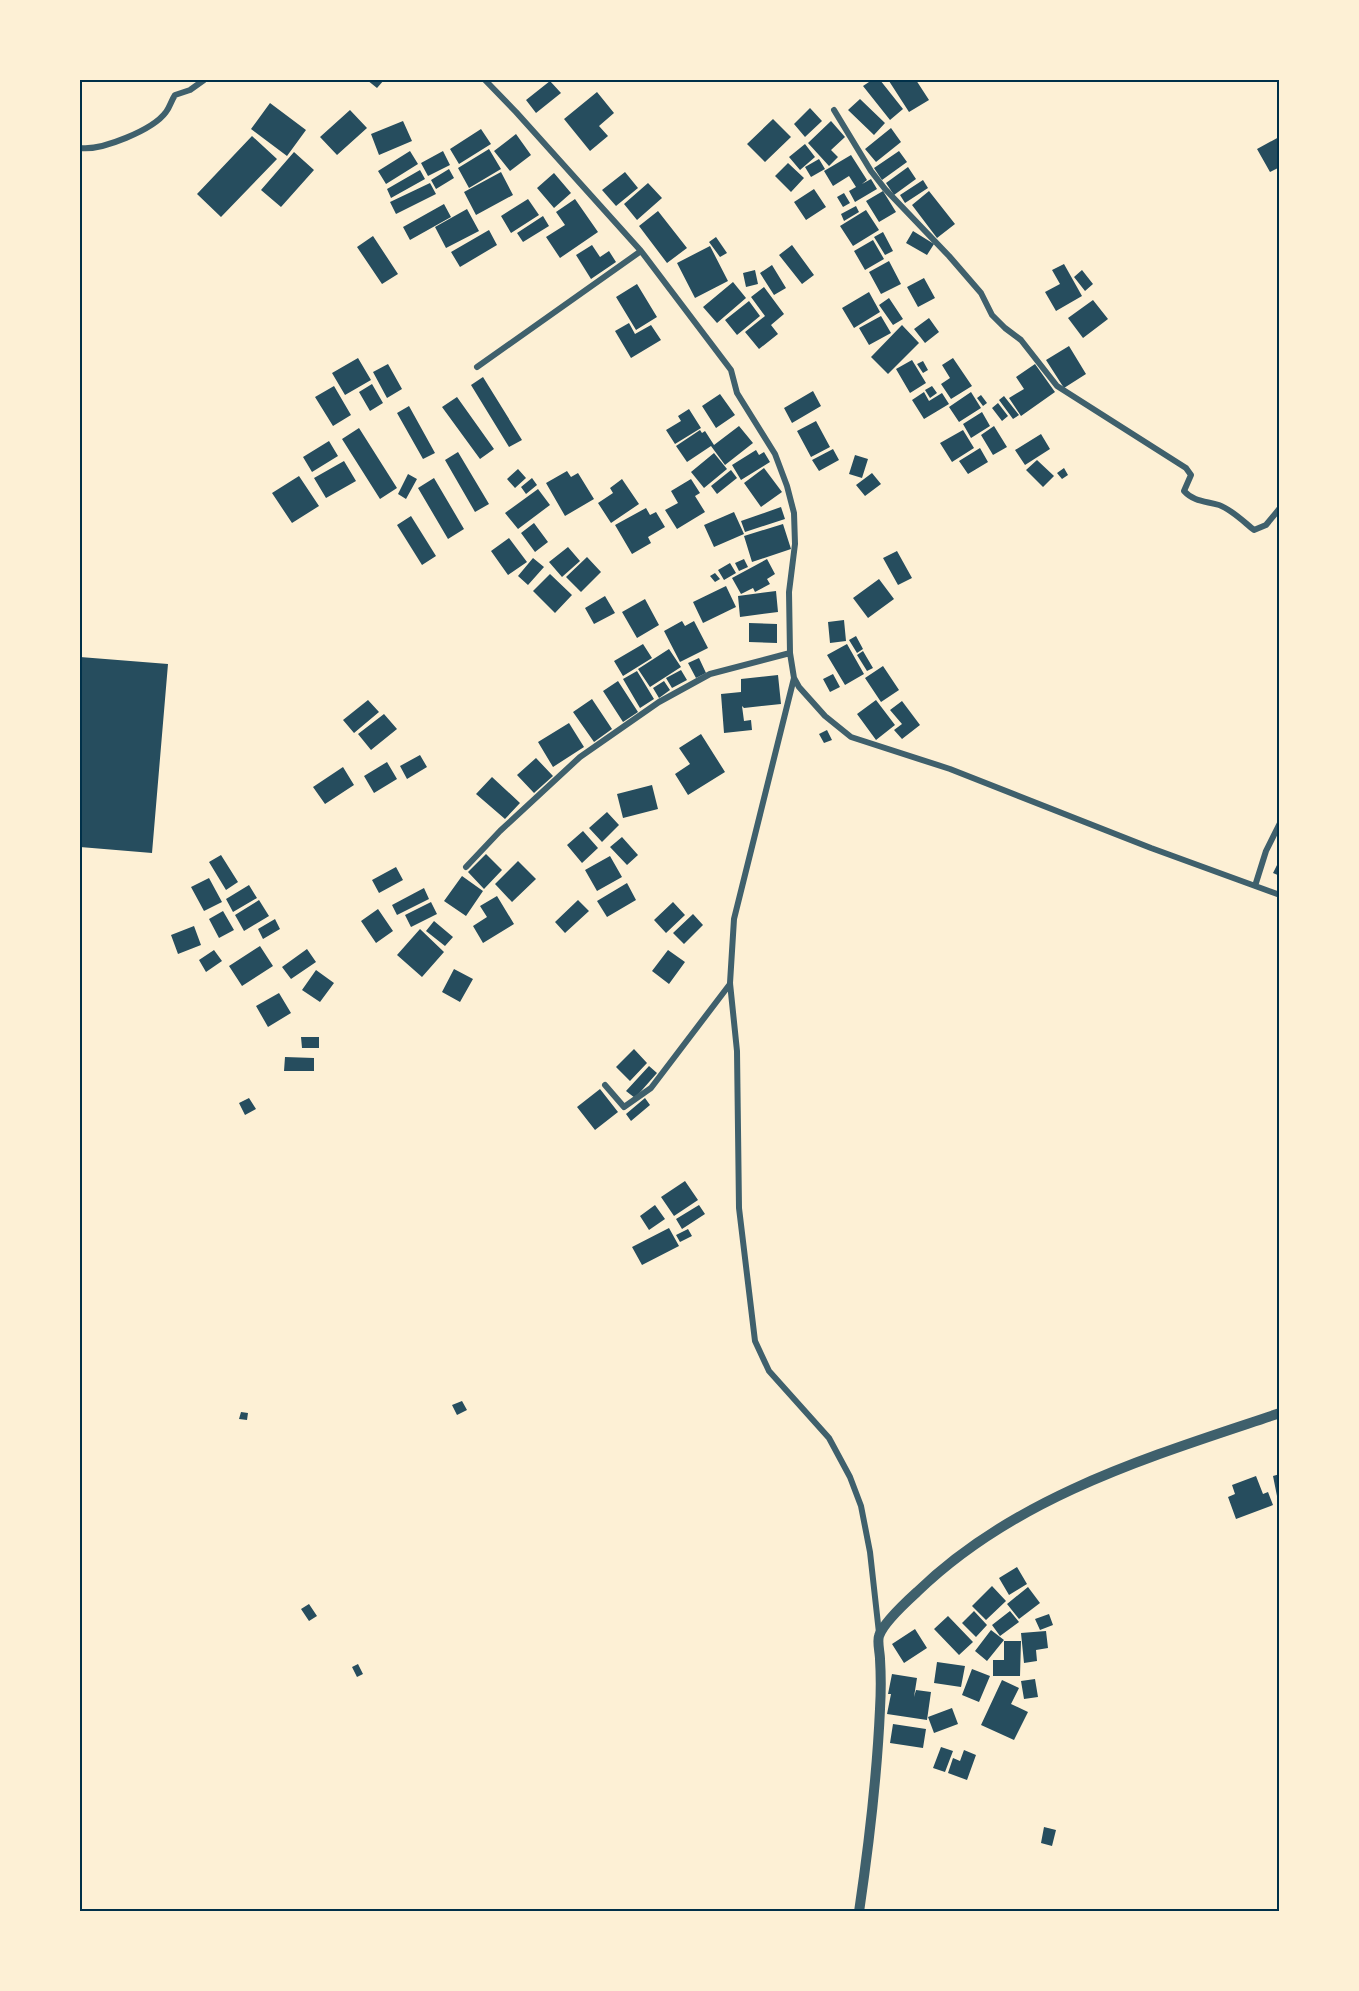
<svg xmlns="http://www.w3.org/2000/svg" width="1359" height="1991" font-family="'Zilla Slab',serif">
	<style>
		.building { fill: #264d5e }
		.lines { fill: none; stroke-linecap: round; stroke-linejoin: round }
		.minor { stroke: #3f606c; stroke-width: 6 }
		.tertiary { stroke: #3f606c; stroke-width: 10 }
		.neatline { fill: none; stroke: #003049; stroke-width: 2 }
	</style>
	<rect width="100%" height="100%" fill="#fdf0d5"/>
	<path class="building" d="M 367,80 L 384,80 L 377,88 Z
		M 872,80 L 880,80 L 903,109 L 890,120 L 863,86 Z
		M 892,80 L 916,80 L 929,100 L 909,112 L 889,81 Z
		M 550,81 L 561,93 L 536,113 L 526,100 Z
		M 597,92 L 614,113 L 599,126 L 608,136 L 590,151 L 564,119 Z
		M 860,99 L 885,123 L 874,135 L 848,110 Z
		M 270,103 L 306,130 L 287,156 L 251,129 Z
		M 810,108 L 822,121 L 805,137 L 794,124 Z
		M 350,110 L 367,128 L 337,155 L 320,137 Z
		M 773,119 L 791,137 L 765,162 L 747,144 Z
		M 403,121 L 412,141 L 379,155 L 371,134 Z
		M 831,121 L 845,137 L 831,150 L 838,157 L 829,166 L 808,143 Z
		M 891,128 L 901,142 L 876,162 L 865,149 Z
		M 481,129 L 491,144 L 459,164 L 450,149 Z
		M 516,134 L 531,155 L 510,171 L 494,151 Z
		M 252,136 L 277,159 L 221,217 L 197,194 Z
		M 1279,137 L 1280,167 L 1270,172 L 1257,149 Z
		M 805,144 L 815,157 L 800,170 L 789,157 Z
		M 489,149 L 501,169 L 469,188 L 458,168 Z
		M 410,151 L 418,164 L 386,184 L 378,171 Z
		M 443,151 L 450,165 L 428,176 L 421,163 Z
		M 899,151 L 907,162 L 882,180 L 874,168 Z
		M 294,152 L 314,170 L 281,207 L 261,190 Z
		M 851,155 L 867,180 L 862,184 L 871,179 L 877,189 L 855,202 L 849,191 L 856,187 L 849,176 L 833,186 L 824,171 Z
		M 819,159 L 825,169 L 811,177 L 805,167 Z
		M 788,163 L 804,178 L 791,192 L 775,176 Z
		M 908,167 L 916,179 L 894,195 L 886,183 Z
		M 449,169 L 454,178 L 436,189 L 431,180 Z
		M 420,170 L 425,179 L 391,198 L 387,189 Z
		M 501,172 L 513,195 L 476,215 L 464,192 Z
		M 625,172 L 638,188 L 616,206 L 602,190 Z
		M 554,173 L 571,193 L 554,208 L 537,188 Z
		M 923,180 L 928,188 L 905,203 L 900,195 Z
		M 430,183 L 436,194 L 396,214 L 390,202 Z
		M 648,183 L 662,198 L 637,220 L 624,204 Z
		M 814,189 L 826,207 L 806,220 L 794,202 Z
		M 883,191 L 896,212 L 879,222 L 866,201 Z
		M 929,191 L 955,224 L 937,238 L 912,205 Z
		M 844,193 L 850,203 L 843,207 L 837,197 Z
		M 528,199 L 539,215 L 511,233 L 501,216 Z
		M 575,199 L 598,232 L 560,258 L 546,237 L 565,225 L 556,212 Z
		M 444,204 L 451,217 L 410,240 L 403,227 Z
		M 856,206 L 859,212 L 844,221 L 841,214 Z
		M 467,209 L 479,231 L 446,248 L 435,227 Z
		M 866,210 L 879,230 L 853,246 L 840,226 Z
		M 658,211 L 687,248 L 667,263 L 639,226 Z
		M 543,216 L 549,226 L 523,242 L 517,233 Z
		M 489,230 L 497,245 L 460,267 L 451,252 Z
		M 913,231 L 934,244 L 927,255 L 906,243 Z
		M 883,232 L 893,251 L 885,255 L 874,237 Z
		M 373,236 L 398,274 L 382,284 L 357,247 Z
		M 716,237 L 727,253 L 720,257 L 709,242 Z
		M 873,240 L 884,259 L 865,270 L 854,251 Z
		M 592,245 L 600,257 L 609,251 L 616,262 L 591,279 L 576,255 Z
		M 792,245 L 814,275 L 802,284 L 779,255 Z
		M 710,246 L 728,281 L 695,298 L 677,263 Z
		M 889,261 L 901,284 L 881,294 L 869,272 Z
		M 1064,264 L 1082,296 L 1056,311 L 1045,292 L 1060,284 L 1052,270 Z
		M 772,265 L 786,288 L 774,295 L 760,273 Z
		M 755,270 L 758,284 L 746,287 L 743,273 Z
		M 1082,270 L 1093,284 L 1085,291 L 1074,277 Z
		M 924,278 L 935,298 L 918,307 L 907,287 Z
		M 733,282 L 746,298 L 717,323 L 703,307 Z
		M 637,284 L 657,317 L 636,330 L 616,297 Z
		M 764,287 L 784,314 L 771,325 L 778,334 L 759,349 L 745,332 L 765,316 L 751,297 Z
		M 869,292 L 880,312 L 854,328 L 842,308 Z
		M 889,298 L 903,319 L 893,325 L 879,305 Z
		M 1093,300 L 1108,319 L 1083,338 L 1068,318 Z
		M 749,301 L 760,316 L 737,335 L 725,320 Z
		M 881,316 L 891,333 L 869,345 L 859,328 Z
		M 929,318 L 939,332 L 925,343 L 914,329 Z
		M 629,323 L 635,334 L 651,325 L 661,340 L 631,358 L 615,331 Z
		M 902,325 L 919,343 L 888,374 L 871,357 Z
		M 1069,346 L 1086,374 L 1064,388 L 1046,360 Z
		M 358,358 L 371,380 L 345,395 L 332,373 Z
		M 953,358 L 972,386 L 951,399 L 941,384 L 950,378 L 942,365 Z
		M 912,360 L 926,383 L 910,393 L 896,369 Z
		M 923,361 L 928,370 L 923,373 L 917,364 Z
		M 388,364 L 402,389 L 387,398 L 373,372 Z
		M 1035,364 L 1055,392 L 1021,416 L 1009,398 L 1024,389 L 1016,377 Z
		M 483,377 L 522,440 L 509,447 L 471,385 Z
		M 372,384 L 383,403 L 370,411 L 359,392 Z
		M 334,386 L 351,415 L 333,426 L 315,397 Z
		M 932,386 L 937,393 L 930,398 L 925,390 Z
		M 813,391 L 821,406 L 792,423 L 784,408 Z
		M 924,392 L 929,401 L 942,393 L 949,404 L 924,419 L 912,400 Z
		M 971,392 L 981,408 L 959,422 L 949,407 Z
		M 720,394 L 735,415 L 716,428 L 702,406 Z
		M 981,395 L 987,403 L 983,406 L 977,398 Z
		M 1004,396 L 1019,415 L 1013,419 L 999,400 Z
		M 457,397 L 494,449 L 480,459 L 442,407 Z
		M 998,403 L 1008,416 L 1002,421 L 992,408 Z
		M 409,406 L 435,453 L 423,459 L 397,413 Z
		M 689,409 L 701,428 L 675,444 L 666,430 L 681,421 L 678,416 Z
		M 982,412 L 990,426 L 971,438 L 963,424 Z
		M 816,421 L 830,447 L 811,457 L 797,431 Z
		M 739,426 L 753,443 L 725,465 L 711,446 L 687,462 L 676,446 L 700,430 L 702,433 L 705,431 L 714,445 Z
		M 994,426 L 1007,447 L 993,455 L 981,435 Z
		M 359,428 L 397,488 L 380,499 L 342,439 Z
		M 963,430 L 974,448 L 952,462 L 940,443 Z
		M 1041,434 L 1050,449 L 1025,465 L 1015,450 Z
		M 329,441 L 338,456 L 312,472 L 303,457 Z
		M 980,448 L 988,462 L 968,474 L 959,461 Z
		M 833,449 L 839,460 L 819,471 L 812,460 Z
		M 756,450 L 759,455 L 764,452 L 770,462 L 741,480 L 732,465 Z
		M 458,452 L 489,504 L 475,512 L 445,460 Z
		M 714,453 L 727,469 L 704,488 L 691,472 Z
		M 855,455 L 868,459 L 862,478 L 849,474 Z
		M 1037,460 L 1054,476 L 1043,487 L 1026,470 Z
		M 344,461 L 356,481 L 326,498 L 314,478 Z
		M 764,468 L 782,492 L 761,507 L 744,483 Z
		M 1064,468 L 1068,475 L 1062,479 L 1057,473 Z
		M 518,469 L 526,478 L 515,488 L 507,479 Z
		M 731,470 L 737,478 L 717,494 L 711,486 Z
		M 567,471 L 571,477 L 578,473 L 594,499 L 565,516 L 546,483 Z
		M 872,473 L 881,484 L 865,496 L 856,485 Z
		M 408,474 L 417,479 L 406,499 L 398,494 Z
		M 299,476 L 319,506 L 292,523 L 272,493 Z
		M 434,478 L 464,529 L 448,539 L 418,488 Z
		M 532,478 L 537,485 L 526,494 L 521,487 Z
		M 622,479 L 639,504 L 611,523 L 598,503 L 613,493 L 610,488 Z
		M 691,479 L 700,493 L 695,496 L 705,512 L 677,529 L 665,510 L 678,503 L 671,491 Z
		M 538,489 L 550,505 L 518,529 L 505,513 Z
		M 781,507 L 785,519 L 745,532 L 741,521 Z
		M 646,508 L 650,515 L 656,512 L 665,527 L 648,537 L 651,543 L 632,554 L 615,525 Z
		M 734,512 L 744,534 L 714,547 L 704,525 Z
		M 411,516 L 436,556 L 422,565 L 397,525 Z
		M 534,523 L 548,542 L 535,552 L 521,533 Z
		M 783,524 L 791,549 L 752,562 L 744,536 Z
		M 509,538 L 527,562 L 508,575 L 491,551 Z
		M 568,547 L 580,561 L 562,577 L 549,562 Z
		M 897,551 L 912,578 L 898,585 L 883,558 Z
		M 587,557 L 601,572 L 581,592 L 566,577 Z
		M 533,558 L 544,567 L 528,585 L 518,576 Z
		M 744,559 L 748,567 L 739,571 L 735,563 Z
		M 767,559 L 775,574 L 767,579 L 770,584 L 755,592 L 753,588 L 741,594 L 732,578 Z
		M 730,563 L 736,573 L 724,580 L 718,570 Z
		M 715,573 L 720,579 L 715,582 L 710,576 Z
		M 550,574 L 572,595 L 555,613 L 533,591 Z
		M 879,579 L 894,599 L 868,618 L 853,598 Z
		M 726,586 L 736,607 L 703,623 L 693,602 Z
		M 776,591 L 778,612 L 740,617 L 738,596 Z
		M 605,596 L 615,613 L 594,624 L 585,608 Z
		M 645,599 L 659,625 L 637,638 L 622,612 Z
		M 844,620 L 846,641 L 830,643 L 828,622 Z
		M 682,621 L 685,626 L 694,621 L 708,648 L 680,662 L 664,631 Z
		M 749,623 L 777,624 L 777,643 L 749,642 Z
		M 856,636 L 863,649 L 857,653 L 849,640 Z
		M 643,644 L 652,658 L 623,676 L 614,661 Z
		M 847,644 L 864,674 L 845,685 L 827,655 Z
		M 669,649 L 681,667 L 650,687 L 638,669 Z
		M 863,651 L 873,668 L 867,671 L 857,655 Z
		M 80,657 L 168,664 L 152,853 L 80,847 Z
		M 699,658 L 706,673 L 696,678 L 688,663 Z
		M 883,666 L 899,690 L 881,702 L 865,678 Z
		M 681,670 L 687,680 L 672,688 L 666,678 Z
		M 637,671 L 654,699 L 640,708 L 623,679 Z
		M 833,674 L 840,687 L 830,692 L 823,679 Z
		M 778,675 L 781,704 L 744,708 L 742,706 L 744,721 L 751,720 L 752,730 L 724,733 L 721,694 L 741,692 L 741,679 Z
		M 618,681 L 638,712 L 623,722 L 603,691 Z
		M 664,681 L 670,690 L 659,698 L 653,688 Z
		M 592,699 L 612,729 L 594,742 L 573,712 Z
		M 368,700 L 379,712 L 354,733 L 343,720 Z
		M 876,700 L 895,725 L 876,740 L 857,714 Z
		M 902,701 L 920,725 L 902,739 L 894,730 L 902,724 L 890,710 Z
		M 384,714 L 397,729 L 371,750 L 358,734 Z
		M 569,723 L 584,747 L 553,767 L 538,742 Z
		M 827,730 L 832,740 L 824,743 L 819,734 Z
		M 701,734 L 725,772 L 688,795 L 675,774 L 690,764 L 679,748 Z
		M 420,755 L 427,767 L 407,779 L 400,766 Z
		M 536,758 L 553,776 L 534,793 L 517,775 Z
		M 387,762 L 397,779 L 374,793 L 364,776 Z
		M 343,767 L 354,785 L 325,804 L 313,787 Z
		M 492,777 L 520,803 L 505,819 L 476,794 Z
		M 652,785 L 658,809 L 623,818 L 617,794 Z
		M 607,812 L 619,825 L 602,842 L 589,828 Z
		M 583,831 L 598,848 L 582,863 L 567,845 Z
		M 622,837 L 638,855 L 627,865 L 610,847 Z
		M 486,854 L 502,870 L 484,889 L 468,872 Z
		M 221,855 L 238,882 L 226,890 L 209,862 Z
		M 610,856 L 622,877 L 597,891 L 585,870 Z
		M 1280,859 L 1280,876 L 1273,873 Z
		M 518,861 L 536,879 L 512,902 L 495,884 Z
		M 396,867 L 403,880 L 379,893 L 372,880 Z
		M 462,876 L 483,891 L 466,916 L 444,901 Z
		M 209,878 L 222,902 L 204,911 L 191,887 Z
		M 627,883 L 636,900 L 607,917 L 597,901 Z
		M 249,885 L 257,898 L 233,912 L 226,899 Z
		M 424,888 L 429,899 L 397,915 L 392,905 Z
		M 497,896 L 514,924 L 483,943 L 473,926 L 487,917 L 480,906 Z
		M 259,900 L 269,916 L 244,931 L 235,915 Z
		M 578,900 L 589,911 L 565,933 L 555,922 Z
		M 431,902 L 437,914 L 411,927 L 405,915 Z
		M 673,902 L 685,915 L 666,933 L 654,920 Z
		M 378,909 L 393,931 L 376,943 L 361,921 Z
		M 223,911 L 234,930 L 219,938 L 209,919 Z
		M 693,914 L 703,925 L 684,944 L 673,933 Z
		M 275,919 L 280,929 L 263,939 L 258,929 Z
		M 434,921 L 453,937 L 445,946 L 426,931 Z
		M 194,926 L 201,945 L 178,954 L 171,935 Z
		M 420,929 L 444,952 L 422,977 L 397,955 Z
		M 260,946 L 273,966 L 242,986 L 229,966 Z
		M 307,949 L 316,962 L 291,979 L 282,967 Z
		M 214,950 L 222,961 L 206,972 L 199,960 Z
		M 668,950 L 685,962 L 669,984 L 652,971 Z
		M 454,969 L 473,979 L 460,1002 L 442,992 Z
		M 316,970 L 334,983 L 320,1002 L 302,990 Z
		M 279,993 L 291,1013 L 268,1027 L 256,1006 Z
		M 301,1037 L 319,1037 L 319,1048 L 302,1048 Z
		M 634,1049 L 647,1063 L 630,1081 L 616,1067 Z
		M 285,1057 L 314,1058 L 314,1071 L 284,1071 Z
		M 649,1066 L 657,1073 L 635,1098 L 626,1091 Z
		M 600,1089 L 618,1112 L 595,1130 L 577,1107 Z
		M 249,1098 L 256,1109 L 245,1115 L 239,1103 Z
		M 645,1098 L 650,1105 L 631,1121 L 626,1114 Z
		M 685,1181 L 698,1200 L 674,1216 L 661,1197 Z
		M 655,1205 L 665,1219 L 649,1230 L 640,1216 Z
		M 699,1205 L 705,1214 L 682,1229 L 676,1219 Z
		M 669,1228 L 679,1246 L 642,1265 L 632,1247 Z
		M 688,1229 L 692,1236 L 680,1242 L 676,1235 Z
		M 462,1401 L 467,1410 L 457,1415 L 452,1405 Z
		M 241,1412 L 248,1413 L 247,1420 L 239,1419 Z
		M 1280,1474 L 1280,1501 L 1278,1501 L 1273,1476 Z
		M 1256,1476 L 1263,1494 L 1268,1492 L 1273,1505 L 1236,1519 L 1228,1497 L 1235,1494 L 1232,1485 Z
		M 1017,1567 L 1027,1584 L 1009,1595 L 999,1578 Z
		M 992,1586 L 1006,1601 L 986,1620 L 972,1606 Z
		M 1028,1587 L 1040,1603 L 1019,1619 L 1007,1604 Z
		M 309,1604 L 317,1616 L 309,1621 L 301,1609 Z
		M 974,1611 L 987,1625 L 976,1637 L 962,1623 Z
		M 1010,1611 L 1019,1622 L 1000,1636 L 992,1625 Z
		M 1049,1614 L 1053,1625 L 1040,1630 L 1035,1619 Z
		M 948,1616 L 973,1642 L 959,1655 L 934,1629 Z
		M 915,1629 L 927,1648 L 904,1663 L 892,1644 Z
		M 991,1630 L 1004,1640 L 987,1661 L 975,1651 Z
		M 1046,1631 L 1048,1648 L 1036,1650 L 1037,1661 L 1024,1663 L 1021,1633 Z
		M 1004,1641 L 1021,1641 L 1020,1676 L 993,1676 L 993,1660 L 1004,1660 Z
		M 937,1662 L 965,1666 L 961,1687 L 934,1683 Z
		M 358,1664 L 363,1674 L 357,1677 L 352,1667 Z
		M 972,1669 L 990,1676 L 979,1702 L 962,1695 Z
		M 892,1674 L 917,1678 L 914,1697 L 916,1690 L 931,1692 L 927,1720 L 887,1714 L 891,1694 L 888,1694 Z
		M 1035,1679 L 1038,1697 L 1024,1699 L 1021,1681 Z
		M 1002,1680 L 1019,1688 L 1011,1704 L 1028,1712 L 1014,1740 L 981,1725 Z
		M 952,1708 L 958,1724 L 934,1733 L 928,1717 Z
		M 893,1724 L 926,1729 L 923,1748 L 890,1743 Z
		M 941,1747 L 953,1751 L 945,1772 L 933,1768 Z
		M 964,1750 L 976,1755 L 967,1780 L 948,1773 L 953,1758 L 960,1761 Z
		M 1044,1827 L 1056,1830 L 1052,1846 L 1041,1843 Z"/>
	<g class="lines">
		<path class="minor" d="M 485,80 L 516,112 L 641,251 L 731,370 L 737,393 L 775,454 L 787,486 L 794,513 L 795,544 L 789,592 L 790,653 L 794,678 L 799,687 L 825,716 L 851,737 L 950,769 L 1151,848 L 1280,895
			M 834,110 L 871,171 L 885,189 L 949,256 L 981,293 L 992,315 L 1005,328 L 1021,340 L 1057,386 L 1186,468 L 1191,475 L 1184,491 C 1194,502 1206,501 1219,505 C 1231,509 1244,522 1254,530 L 1266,525 L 1280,508
			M 80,148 C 101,151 153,130 166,112 C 170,107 171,101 175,95 L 190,90 L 204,80
			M 477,367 L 641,251
			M 794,678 L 734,919 L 730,983 L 737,1051 L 739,1208 L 755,1341 L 769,1371 L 829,1438 L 850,1477 L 861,1506 L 870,1552 L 879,1633
			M 466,867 L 500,831 L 580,757 L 659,702 L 710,674 L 790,653
			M 1255,886 L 1266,851 L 1280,823
			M 605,1085 L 624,1107 L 651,1088 L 730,984"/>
		<path class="tertiary" d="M 859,1912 C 869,1844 877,1777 880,1709 C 881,1692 881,1675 880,1659 C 880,1653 877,1642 879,1636 C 883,1623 906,1602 917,1592 C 1017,1495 1152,1456 1280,1413"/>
	</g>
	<rect width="1359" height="1991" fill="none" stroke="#fdf0d5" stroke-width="162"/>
	<rect x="81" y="81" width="1197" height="1829" class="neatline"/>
</svg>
